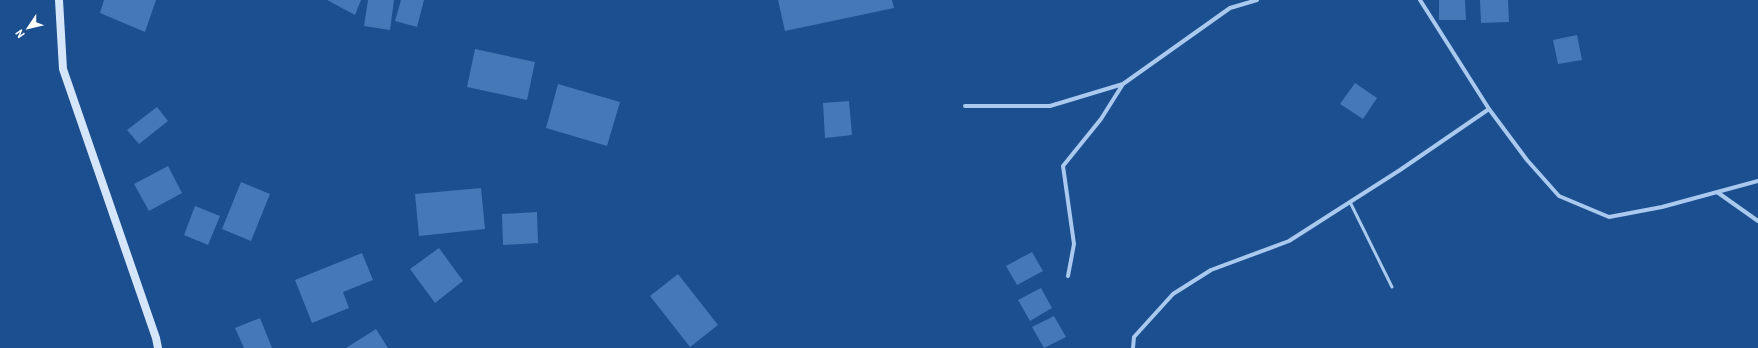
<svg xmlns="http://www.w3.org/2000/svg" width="1758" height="348" font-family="Barlow,sans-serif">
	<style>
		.building { fill: #4478b7 }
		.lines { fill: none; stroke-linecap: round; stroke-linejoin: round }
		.lane { stroke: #a9c9ee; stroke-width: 3 }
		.street { stroke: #a9c9ee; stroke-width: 4 }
		.secondary { stroke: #d6e6fa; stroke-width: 8 }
	</style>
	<rect width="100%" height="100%" fill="#1b4f8f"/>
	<path class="building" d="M 104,0 L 156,0 L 145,32 L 100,13 Z
		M 327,0 L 361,0 L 355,15 Z
		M 368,0 L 394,0 L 390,30 L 364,26 Z
		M 401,0 L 424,0 L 417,27 L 395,21 Z
		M 778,0 L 892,0 L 894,8 L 785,31 Z
		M 1439,0 L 1465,0 L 1466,20 L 1439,20 Z
		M 1480,0 L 1508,0 L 1509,22 L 1481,23 Z
		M 1577,35 L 1582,60 L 1558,64 L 1553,40 Z
		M 475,49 L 535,62 L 527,100 L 467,87 Z
		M 1355,83 L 1377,98 L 1363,119 L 1340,104 Z
		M 558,84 L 620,102 L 607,146 L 546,128 Z
		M 849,101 L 852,135 L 825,138 L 823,103 Z
		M 157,107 L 168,121 L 139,144 L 127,130 Z
		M 168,166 L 182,193 L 149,211 L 134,184 Z
		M 241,182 L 270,194 L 251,241 L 222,229 Z
		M 481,188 L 485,229 L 419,236 L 415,194 Z
		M 195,206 L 220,216 L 208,245 L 184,235 Z
		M 537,212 L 538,243 L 503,245 L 502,214 Z
		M 439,248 L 463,281 L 435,303 L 410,269 Z
		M 1032,252 L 1043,271 L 1017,285 L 1006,266 Z
		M 362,253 L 373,280 L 343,292 L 349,308 L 312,323 L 295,280 Z
		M 678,274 L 718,325 L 690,347 L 650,296 Z
		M 1041,288 L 1052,308 L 1030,321 L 1018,300 Z
		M 1054,316 L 1066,337 L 1044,348 L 1032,327 Z
		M 260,318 L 272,348 L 244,348 L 235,328 Z
		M 376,329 L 388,348 L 346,348 Z"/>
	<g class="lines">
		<path class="lane" d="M 1350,202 L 1392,287"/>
		<path class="street" d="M 1420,0 L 1489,109 L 1527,160 L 1559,196 L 1609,217 L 1662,207 L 1758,181
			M 965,106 L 1050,106 L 1123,84 L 1230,8 L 1257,0
			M 1717,192 L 1758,221
			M 1068,276 L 1074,244 L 1063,166 L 1101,119 L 1123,84
			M 1133,348 L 1134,337 L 1173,294 L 1211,270 L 1289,241 L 1400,170 L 1489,109"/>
		<path class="secondary" d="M 59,0 L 63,69 L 156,338 L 158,348"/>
	</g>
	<g transform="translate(28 28) rotate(235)" stroke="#1b4f8f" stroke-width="3" paint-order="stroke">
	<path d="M0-3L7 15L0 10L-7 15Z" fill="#ffffff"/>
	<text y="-6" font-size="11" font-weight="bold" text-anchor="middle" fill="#ffffff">N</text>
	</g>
</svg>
